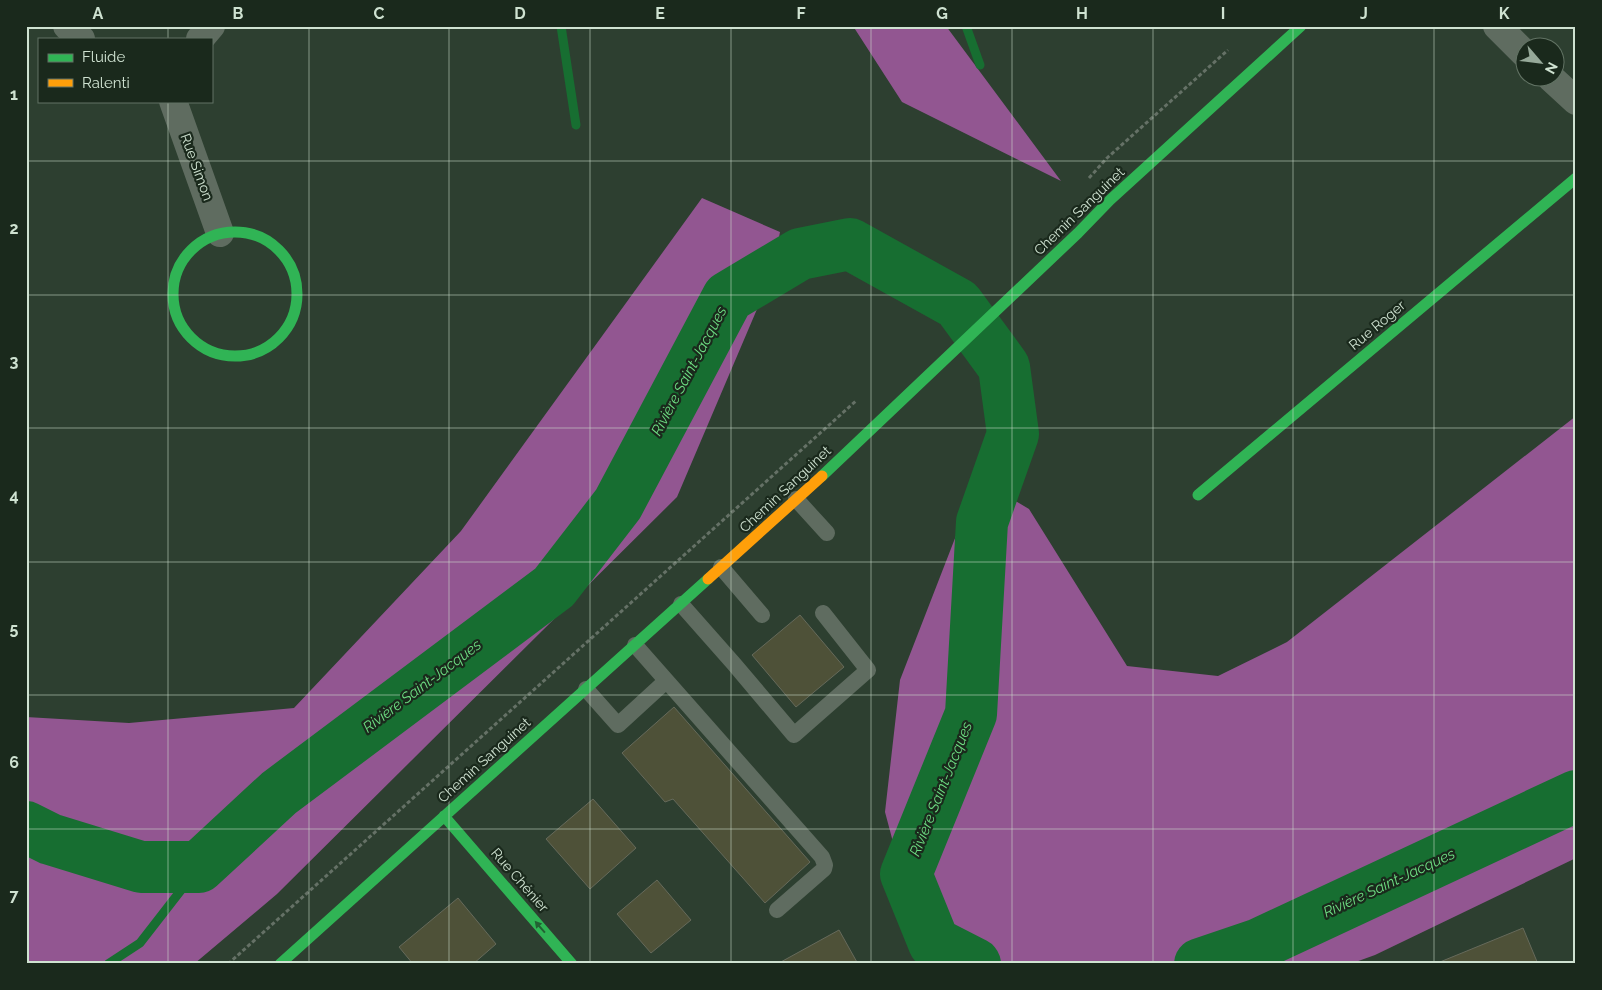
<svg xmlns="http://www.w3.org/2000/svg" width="1602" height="990" font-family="Raleway,sans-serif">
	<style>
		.forest { fill: #925691 }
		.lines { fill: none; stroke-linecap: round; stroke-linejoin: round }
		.stream { stroke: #176e31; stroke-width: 9 }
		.river { stroke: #176e31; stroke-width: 52 }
		.building { fill: #4e5138; stroke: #666a5b }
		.path { stroke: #657166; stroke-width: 3; stroke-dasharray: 4 2.5; stroke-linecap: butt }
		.lane { stroke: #5f6c60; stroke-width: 16 }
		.street { stroke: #5f6c60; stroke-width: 28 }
		.fast { stroke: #30b455; stroke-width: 11 }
		.slow { stroke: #ff9f0a; stroke-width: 11 }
		.oneway { fill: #236133 }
		.grid { fill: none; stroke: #cfe2d1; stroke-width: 1; stroke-opacity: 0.55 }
		.labels { text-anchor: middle; stroke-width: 4.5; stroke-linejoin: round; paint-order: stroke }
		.street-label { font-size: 14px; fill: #cfe2d1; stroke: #1a291c }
		.water-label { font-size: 15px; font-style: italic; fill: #6ddc82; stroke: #1a291c }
		.neatline { fill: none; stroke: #cfe2d1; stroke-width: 2 }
		.grid-label { font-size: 16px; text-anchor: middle; font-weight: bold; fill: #cfe2d1 }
	</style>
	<rect width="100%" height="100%" fill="#2d3f30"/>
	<path class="forest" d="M 853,26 L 946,26 L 1061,181 L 902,102 Z
		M 702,198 L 780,232 L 772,274 L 677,497 L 277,894 L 194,964 L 26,964 L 26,717 L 129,723 L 294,708 L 461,531 Z
		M 1576,416 L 1576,858 L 1375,955 L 1350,964 L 970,964 L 914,921 L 885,812 L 900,680 L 978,479 L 1029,509 L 1127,666 L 1218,676 L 1287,642 Z"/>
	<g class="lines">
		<path class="stream" d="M 561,26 L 576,125
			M 966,26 L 980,65
			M 108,964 L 140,943 L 199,867"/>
		<path class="river" d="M 26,827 L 50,839 L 141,867 L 199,867 L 279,793 L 554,587 L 618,504 L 728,297 L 800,254 L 850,244 L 958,304 L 1004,367 L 1013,434 L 982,522 L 971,714 L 906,874 L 934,943 L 975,964
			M 1200,964 L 1259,944 L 1576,796"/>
	</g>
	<path class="building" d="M 800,615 L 844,667 L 796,707 L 752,655 Z
		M 674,707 L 810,862 L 765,903 L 673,799 L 665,802 L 622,753 Z
		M 593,799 L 636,848 L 590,889 L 546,839 Z
		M 657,880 L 691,920 L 651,953 L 617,914 Z
		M 458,898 L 496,944 L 473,964 L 413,964 L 399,947 Z
		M 1523,928 L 1538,964 L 1435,964 Z
		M 839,930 L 858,964 L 779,964 L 779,963 Z"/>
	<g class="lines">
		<path class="path" d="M 1089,178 L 1107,158 L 1228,50
			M 228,964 L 857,400"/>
		<path class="lane" d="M 796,499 L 827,533
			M 721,567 L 762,615
			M 681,604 L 734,664 L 794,735 L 868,670 L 823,613
			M 635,645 L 822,857 L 825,865 L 824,869 L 777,910
			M 586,689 L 618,725 L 666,681"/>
		<path class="street" d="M 67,26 L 81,39
			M 1497,26 L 1524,53
			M 200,39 L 211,26
			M 1551,78 L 1576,101
			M 173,101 L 220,233"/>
		<path class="fast" d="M173 294a62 62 0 1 1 124 0a62 62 0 1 1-124 0Z
			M 822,476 L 1078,233 L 1110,200 L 1301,26
			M 1198,495 L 1576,178
			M 444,816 L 572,964
			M 280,964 L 708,579"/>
		<path class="slow" d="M 708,579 L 822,476"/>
	</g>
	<defs><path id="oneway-solid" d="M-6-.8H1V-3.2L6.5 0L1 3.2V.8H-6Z" transform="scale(1.25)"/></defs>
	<use class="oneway" href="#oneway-solid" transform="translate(540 927) rotate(-131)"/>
	<path class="grid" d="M 168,26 L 168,39M 309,26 L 309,964M 449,26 L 449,964M 590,26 L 590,964M 731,26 L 731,964M 871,26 L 871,964M 1012,26 L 1012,964M 1153,26 L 1153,964M 1293,26 L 1293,964M 1434,26 L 1434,964M 168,101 L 168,964M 26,161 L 1576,161M 26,295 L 1576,295M 26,428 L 1576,428M 26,562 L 1576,562M 26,695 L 1576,695M 26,829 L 1576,829"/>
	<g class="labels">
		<g class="street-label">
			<text transform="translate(197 167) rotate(70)" y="5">Rue Simon</text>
			<text transform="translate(1079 211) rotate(-44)" y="5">Chemin Sanguinet</text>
			<text transform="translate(1377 325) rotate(-40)" y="5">Rue Roger</text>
			<text transform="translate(785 489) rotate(-43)" y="5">Chemin Sanguinet</text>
			<text transform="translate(484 760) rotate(-42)" y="5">Chemin Sanguinet</text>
			<text transform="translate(520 880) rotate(49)" y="5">Rue Chénier</text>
		</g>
		<g class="water-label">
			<text transform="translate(689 371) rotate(-62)" y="5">Rivière Saint-Jacques</text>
			<text transform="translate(422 686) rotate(-37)" y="5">Rivière Saint-Jacques</text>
			<text transform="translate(941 789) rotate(-68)" y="5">Rivière Saint-Jacques</text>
			<text transform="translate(1389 883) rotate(-25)" y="5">Rivière Saint-Jacques</text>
		</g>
	</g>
	<rect width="1602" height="990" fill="none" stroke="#1a291c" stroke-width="55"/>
	<rect x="38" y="38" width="175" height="65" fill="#1a291c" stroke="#627364"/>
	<rect x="48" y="54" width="25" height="8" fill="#30b455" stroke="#627364"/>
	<text x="82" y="62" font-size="15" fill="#cfe2d1">Fluide</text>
	<rect x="48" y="79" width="25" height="8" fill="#ff9f0a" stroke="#627364"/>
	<text x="82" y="88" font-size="15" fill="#cfe2d1">Ralenti</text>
	<g transform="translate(1540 62) rotate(118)"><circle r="24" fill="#1a291c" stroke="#627364"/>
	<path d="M0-4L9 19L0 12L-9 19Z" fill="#96a999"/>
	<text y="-8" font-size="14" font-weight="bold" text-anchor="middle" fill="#cfe2d1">N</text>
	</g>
	<rect x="28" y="28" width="1546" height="934" class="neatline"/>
	<g class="grid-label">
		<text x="98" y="19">A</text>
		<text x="238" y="19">B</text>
		<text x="379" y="19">C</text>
		<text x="520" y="19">D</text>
		<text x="660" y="19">E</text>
		<text x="801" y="19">F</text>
		<text x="942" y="19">G</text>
		<text x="1082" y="19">H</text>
		<text x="1223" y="19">I</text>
		<text x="1364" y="19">J</text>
		<text x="1504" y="19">K</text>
		<text x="14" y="100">1</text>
		<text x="14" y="234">2</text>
		<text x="14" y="367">3</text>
		<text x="14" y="501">4</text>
		<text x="14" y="634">5</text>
		<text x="14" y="768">6</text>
		<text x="14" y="901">7</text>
	</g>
</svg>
